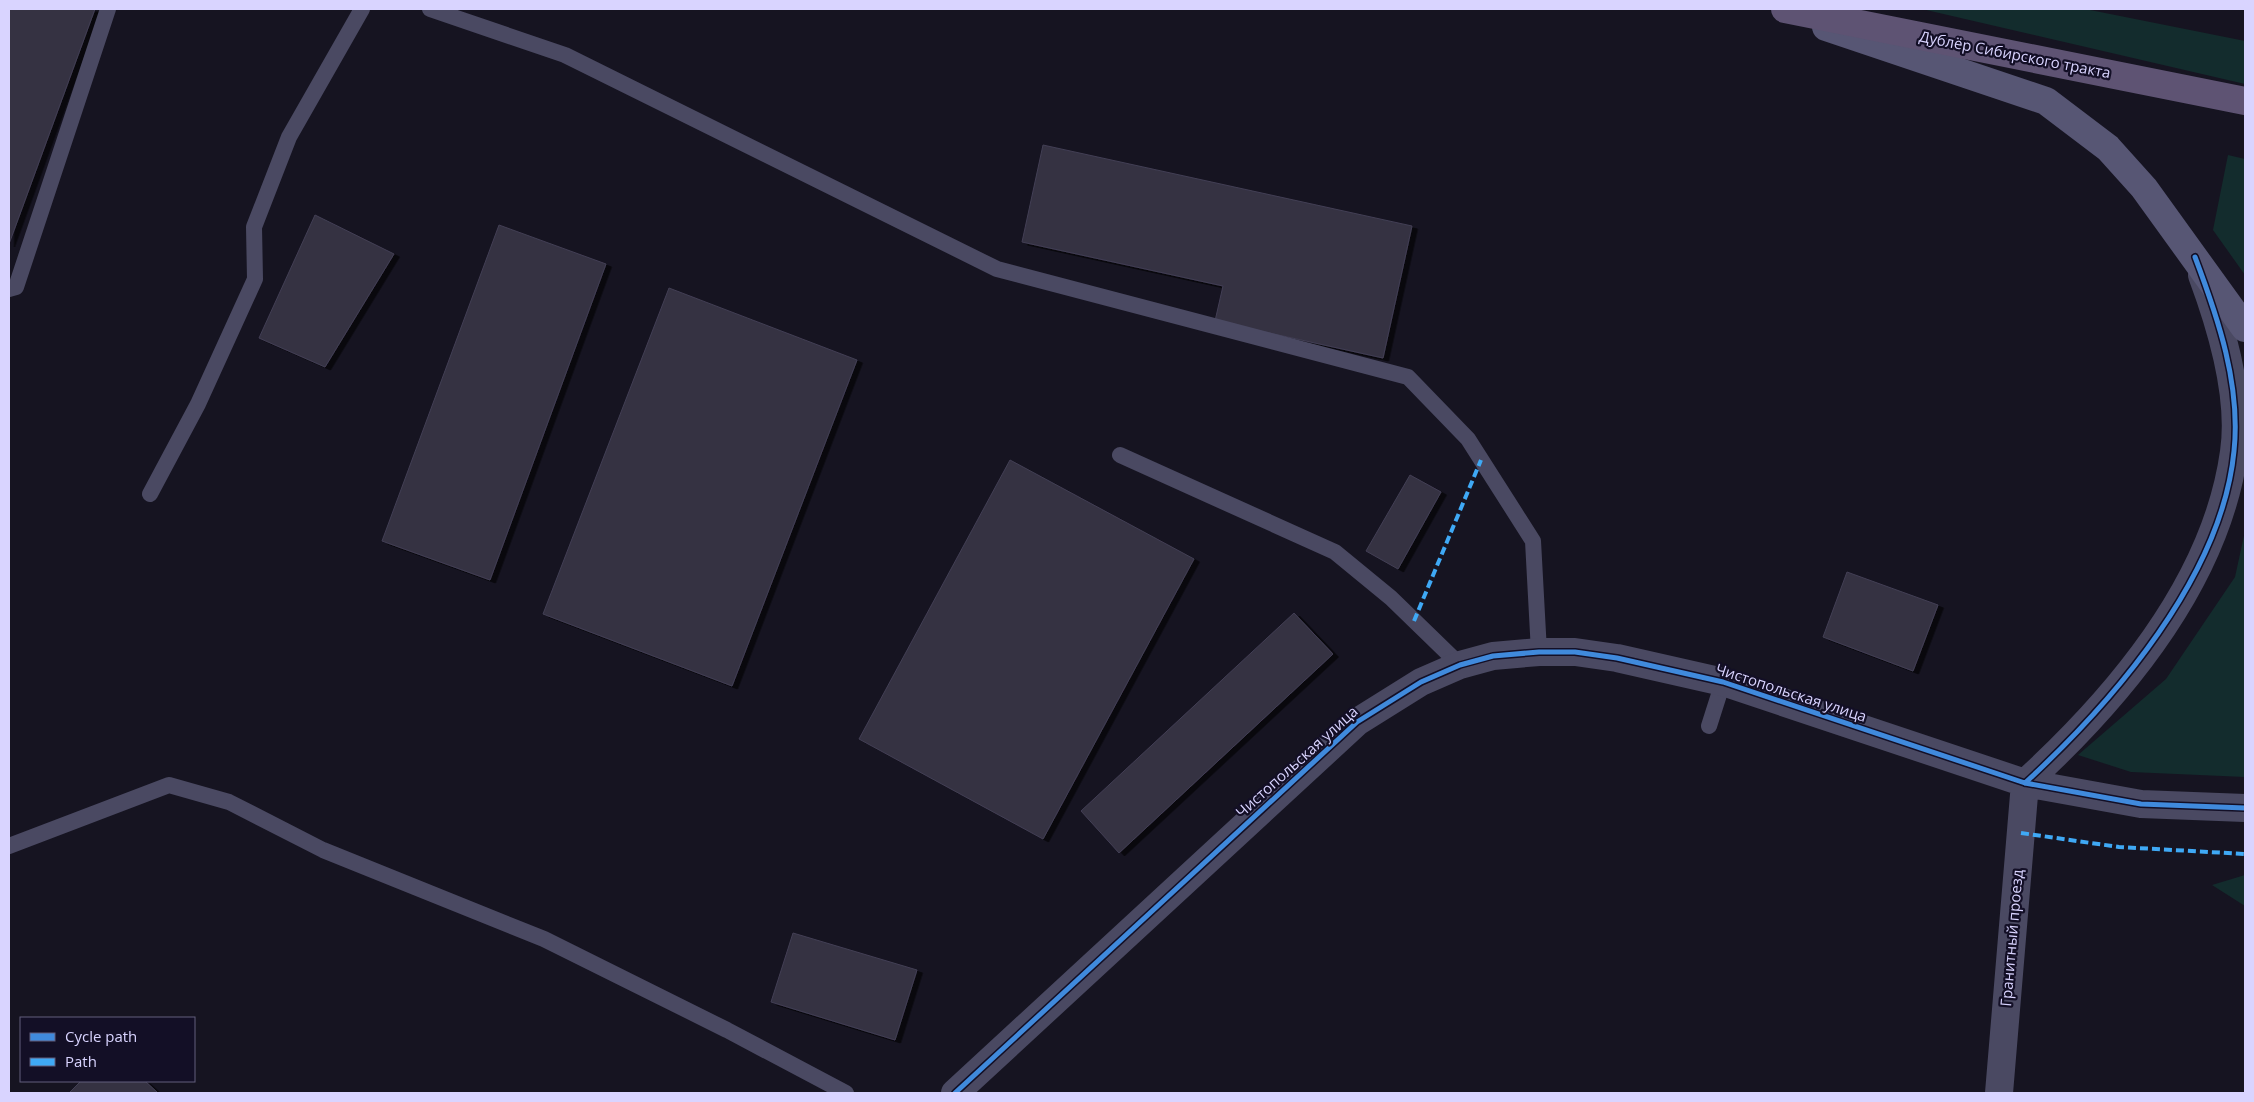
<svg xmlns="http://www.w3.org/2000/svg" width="2254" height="1102" font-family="'Open Sans',sans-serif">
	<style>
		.green { fill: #132c2d }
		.building { fill: #343243; stroke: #433f54; filter: url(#shadow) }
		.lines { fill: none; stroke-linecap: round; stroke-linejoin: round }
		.service { stroke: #4a4962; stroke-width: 16 }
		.minor { stroke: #4a4962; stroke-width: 28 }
		.secondary { stroke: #575674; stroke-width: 28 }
		.primary { stroke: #5e5373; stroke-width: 28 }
		.quiet { stroke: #3fa9f5; stroke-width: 4; stroke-dasharray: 8 4; stroke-linecap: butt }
		.cycleway-casing { stroke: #130f26; stroke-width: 8 }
		.cycleway { stroke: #408adc; stroke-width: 5 }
		.labels { text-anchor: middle; stroke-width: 4.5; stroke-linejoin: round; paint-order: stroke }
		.street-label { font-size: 15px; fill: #d9d4ff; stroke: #130f26 }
	</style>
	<defs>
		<filter id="shadow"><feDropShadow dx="5.5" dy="3" stdDeviation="0" flood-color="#0009"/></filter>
	</defs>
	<rect width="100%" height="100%" fill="#161421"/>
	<path class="green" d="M 1922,9 L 2085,9 L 2245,41 L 2245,84 Z
		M 2228,155 L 2245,159 L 2245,275 L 2213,230 Z
		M 2245,531 L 2245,777 L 2131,772 L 2078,755 L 2166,679 L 2235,577 Z
		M 2245,875 L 2245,906 L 2212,885 Z"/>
	<path class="building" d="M 9,9 L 95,9 L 9,244 Z
		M 1043,145 L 1412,226 L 1383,358 L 1215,321 L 1223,286 L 1022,242 Z
		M 315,215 L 394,254 L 325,367 L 259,338 Z
		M 499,225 L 606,264 L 490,580 L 382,541 Z
		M 669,288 L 857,360 L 732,686 L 543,614 Z
		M 1010,460 L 1194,559 L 1043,839 L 859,739 Z
		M 1410,475 L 1441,492 L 1398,569 L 1366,551 Z
		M 1847,572 L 1938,605 L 1913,671 L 1823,637 Z
		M 1294,613 L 1333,654 L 1119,853 L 1081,811 Z
		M 793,933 L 917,970 L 895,1040 L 771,1002 Z
		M 81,1081 L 145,1081 L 158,1093 L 69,1093 Z"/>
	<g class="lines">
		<path class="service" d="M 430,9 L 565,55 L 997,269 L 1408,377 L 1468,439 L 1533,541 L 1539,652
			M 9,289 L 16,287 L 108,9
			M 1120,455 L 1335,552 L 1391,598 L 1460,665
			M 150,494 L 198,404 L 255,279 L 254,227 L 289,137 L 362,9
			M 1709,726 L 1723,682
			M 9,846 L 169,785 L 229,802 L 323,850 L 544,939 L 727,1030 L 846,1093"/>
		<path class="minor" d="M 2025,783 C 2119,697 2216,582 2234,452 C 2242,397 2221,326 2202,275
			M 955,1093 L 1357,722 L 1421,682 L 1460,665 L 1493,656 L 1539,652 L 1575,652 L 1617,658 L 1723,682 L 2025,783 L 2141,804 L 2245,808
			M 1999,1093 L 2025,783"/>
		<path class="secondary" d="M 1826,27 L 2046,101 L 2108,148 L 2144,188 L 2245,328"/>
		<path class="primary" d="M 1785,9 L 2245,101"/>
		<path class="quiet" d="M 1414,621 L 1481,460
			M 2021,833 L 2119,847 L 2245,854"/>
		<defs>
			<path id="cycleway" d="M 2025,783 C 2114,701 2222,576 2234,451 C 2241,385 2218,318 2195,257
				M 955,1093 L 1357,722 L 1421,682 L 1460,665 L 1493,656 L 1539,652 L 1575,652 L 1617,658 L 1723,682 L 2025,783 L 2141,804 L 2245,808"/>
		</defs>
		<use href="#cycleway" class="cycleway-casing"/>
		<use href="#cycleway" class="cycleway"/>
	</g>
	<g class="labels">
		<g class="street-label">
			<text transform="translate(2015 55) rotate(11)" y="5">Дублёр Сибирского тракта</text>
			<text transform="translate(1791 693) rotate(18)" y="5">Чистопольская улица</text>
			<text transform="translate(1297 762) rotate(-42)" y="5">Чистопольская улица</text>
			<text transform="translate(2012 938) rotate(-85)" y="5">Гранитный проезд</text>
		</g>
	</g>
	<rect width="2254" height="1102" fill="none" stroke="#d9d4ff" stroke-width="20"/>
	<rect x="20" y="1017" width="175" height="65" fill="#130f26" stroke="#625e7d"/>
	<rect x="30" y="1033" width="25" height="8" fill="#408adc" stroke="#625e7d"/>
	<text x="65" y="1042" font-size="15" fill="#d9d4ff">Cycle path</text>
	<rect x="30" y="1058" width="25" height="8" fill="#3fa9f5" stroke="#625e7d"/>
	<text x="65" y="1067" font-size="15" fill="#d9d4ff">Path</text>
</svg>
